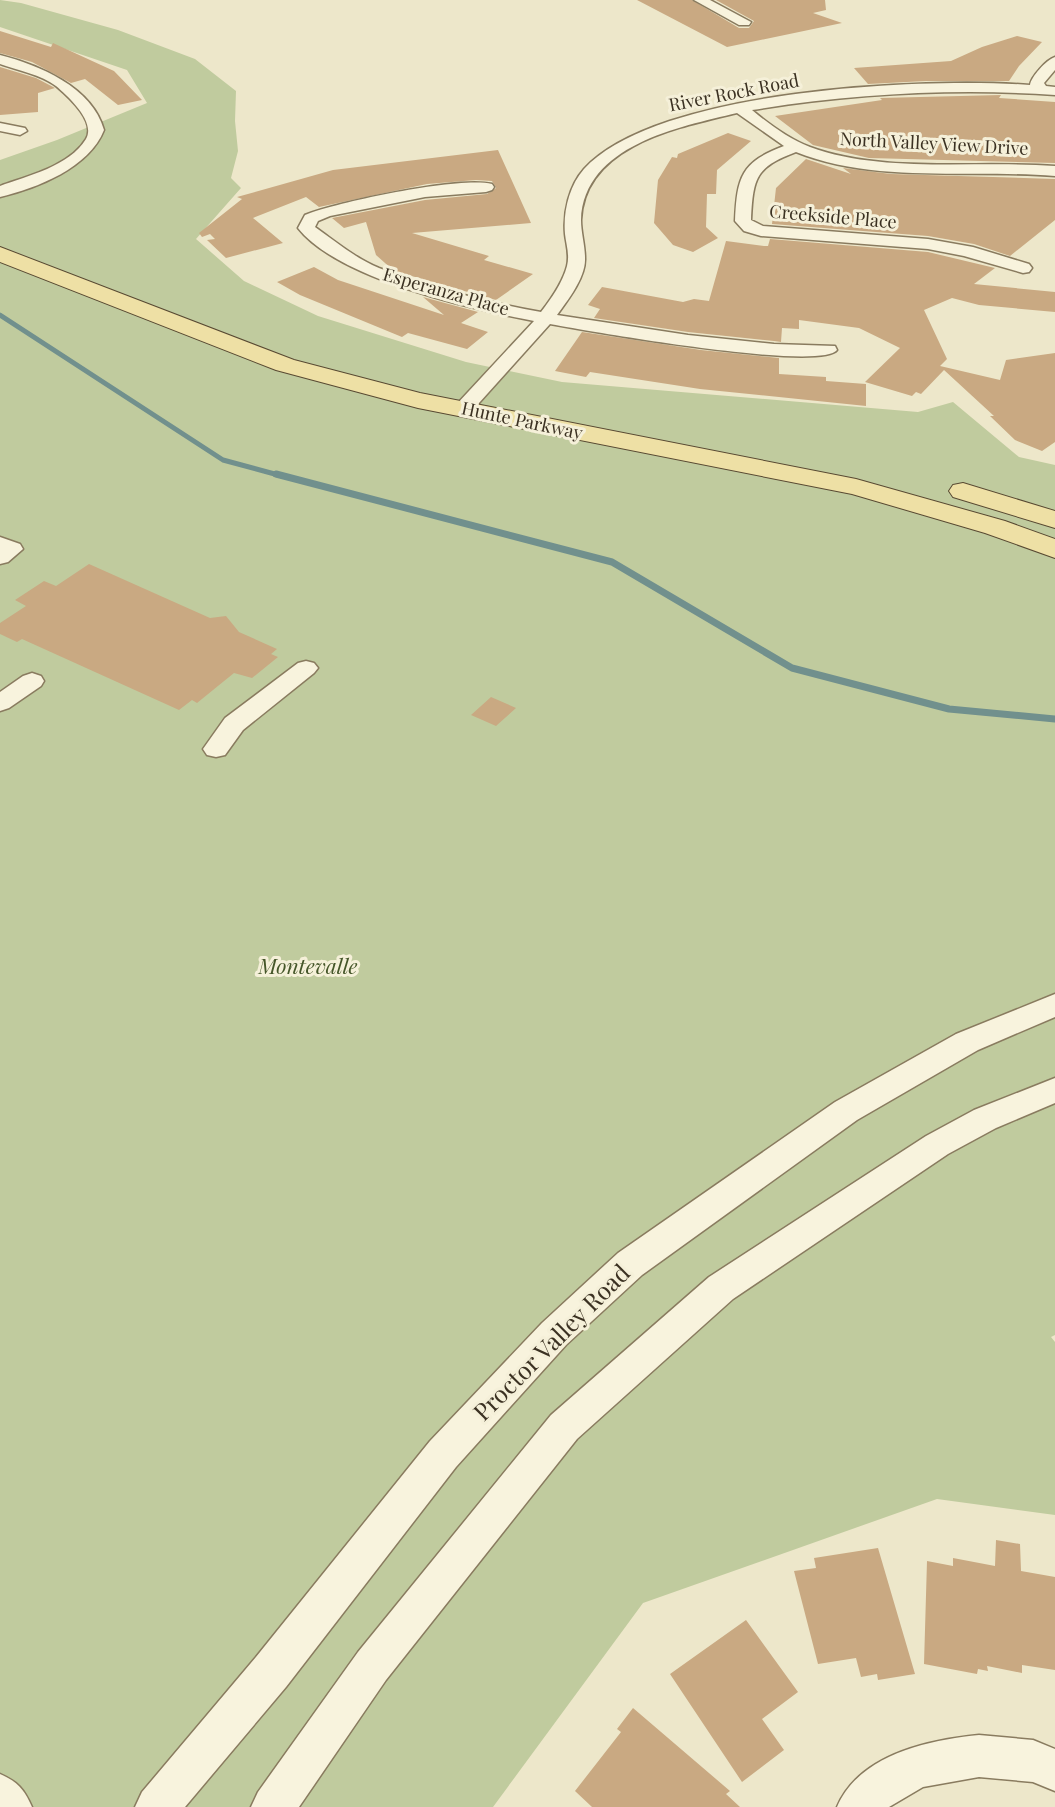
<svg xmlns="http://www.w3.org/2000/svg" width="1055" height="1807" font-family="'Playfair Display',serif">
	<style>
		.green { fill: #c0cb9e }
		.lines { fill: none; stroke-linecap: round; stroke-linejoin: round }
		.stream-far1 { stroke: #71908d; stroke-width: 5 }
		.stream { stroke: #71908d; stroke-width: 7 }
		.building { fill: #c9a982 }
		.minor-casing { stroke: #897b5f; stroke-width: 3 }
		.major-casing { stroke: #584932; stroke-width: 2 }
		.minor { fill: #f8f3dd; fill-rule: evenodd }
		.major { fill: #eee0a5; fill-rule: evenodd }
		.labels { text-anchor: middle; stroke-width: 6; stroke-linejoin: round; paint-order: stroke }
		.far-street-label { font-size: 18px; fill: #3b3122; stroke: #f5f0d9 }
		.park-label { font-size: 21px; font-style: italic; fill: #455629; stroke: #f5f0d9 }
		.near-street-label { font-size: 24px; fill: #3b3122; stroke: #f5f0d9 }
	</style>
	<rect width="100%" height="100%" fill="#ede7ca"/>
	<path class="green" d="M 0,0 L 21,3 L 118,30 L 195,59 L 236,91 L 235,121 L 238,151 L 231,178 L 241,188 L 196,239 L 244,281 L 318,316 L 466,362 L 562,382 L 918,412 L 953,402 L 1019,457 L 1055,465 L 1055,1335 L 1051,1337 L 1055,1342 L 1055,1515 L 937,1499 L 643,1603 L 493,1807 L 0,1807 L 0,160 L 57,140 L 147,103 L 127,70 L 0,27 Z"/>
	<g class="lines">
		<path class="stream-far1" d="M 0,315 L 223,460 L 282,476"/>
		<path class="stream" d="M 276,474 L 612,562 L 792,668 L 949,709 L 1055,719"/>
	</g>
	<path class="building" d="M 637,0 L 692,0 L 739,28 L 749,28 L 754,21 L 716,0 L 825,0 L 826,10 L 813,13 L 842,23 L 727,47 Z
		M 0,31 L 51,47 L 53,43 L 114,71 L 142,100 L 118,105 L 85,79 L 71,83 L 32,62 L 0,53 Z
		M 1017,36 L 1042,42 L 1019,66 L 1009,81 L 926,81 L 868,84 L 854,68 L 951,61 L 982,47 Z
		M 0,67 L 36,78 L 55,88 L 38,93 L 38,112 L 0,115 Z
		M 1001,95 L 999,98 L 1055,102 L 1055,163 L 869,158 L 813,145 L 775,116 L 882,100 L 880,98 Z
		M 728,133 L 751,141 L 717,170 L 716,194 L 707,194 L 706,227 L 718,238 L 693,252 L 673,245 L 654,223 L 658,180 L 672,157 L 677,158 L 678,154 Z
		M 498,150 L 531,223 L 412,233 L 489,256 L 484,260 L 533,274 L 496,300 L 394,271 L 376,255 L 366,222 L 344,228 L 332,218 L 425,200 L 487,194 L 496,188 L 492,181 L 476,180 L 427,184 L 319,207 L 306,197 L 253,218 L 283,243 L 226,258 L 207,240 L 215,239 L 210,234 L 202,237 L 199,233 L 242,199 L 237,197 L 333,170 Z
		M 806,159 L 851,174 L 843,168 L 891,174 L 1055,179 L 1055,220 L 1010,256 L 974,244 L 928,236 L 772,224 L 776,188 Z
		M 770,239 L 928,252 L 995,268 L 974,284 L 1055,292 L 1055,312 L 979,305 L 952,298 L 924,310 L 947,359 L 940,366 L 1000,380 L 1006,360 L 1055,353 L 1055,442 L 1042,451 L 1015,440 L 990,416 L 994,416 L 944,370 L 921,394 L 916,392 L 912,396 L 865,382 L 900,348 L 859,328 L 799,320 L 799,329 L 782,328 L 781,342 L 774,341 L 688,332 L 594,318 L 600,309 L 588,305 L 602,287 L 683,302 L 694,299 L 709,301 L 726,241 L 764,246 L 768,246 Z
		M 314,267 L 338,280 L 444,315 L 423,297 L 478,312 L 461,323 L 488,332 L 467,349 L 408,333 L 402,337 L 300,295 L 277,282 Z
		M 582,332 L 701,350 L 779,358 L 779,374 L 826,377 L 826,381 L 866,384 L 866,406 L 700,389 L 590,372 L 586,377 L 555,371 Z
		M 89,564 L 210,618 L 226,616 L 239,632 L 277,649 L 271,654 L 278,657 L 252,678 L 234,673 L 197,703 L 192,700 L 179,710 L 22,639 L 17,642 L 0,634 L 0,623 L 26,606 L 15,600 L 44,581 L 56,586 Z
		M 491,697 L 516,708 L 496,726 L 471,715 Z
		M 996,1540 L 1020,1544 L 1021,1571 L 1055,1577 L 1055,1670 L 1022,1665 L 1022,1673 L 987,1666 L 988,1671 L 978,1669 L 977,1674 L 924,1664 L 927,1561 L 953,1566 L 953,1558 L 995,1566 Z
		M 878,1548 L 915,1674 L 878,1680 L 877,1674 L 861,1677 L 856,1658 L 818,1664 L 794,1571 L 816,1568 L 814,1558 Z
		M 746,1620 L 798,1692 L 762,1719 L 784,1750 L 742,1782 L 670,1674 Z
		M 633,1708 L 730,1791 L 726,1794 L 740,1807 L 592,1807 L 575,1791 L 621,1732 L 617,1729 Z"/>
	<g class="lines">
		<defs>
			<path id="minor" d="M 694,0 L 710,0 L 751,22 L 749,25 L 739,25 Z
				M 0,55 C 39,65 92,87 104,130 C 89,168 37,188 0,197 L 0,186 C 27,176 70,166 86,139 C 96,122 69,97 56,86 C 42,75 17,70 0,64 Z
				M 1055,57 L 1055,70 L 1044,83 L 1046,86 L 1055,87 L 1055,95 C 953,88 852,94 752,110 C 770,125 789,139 810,147 C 883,174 978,160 1055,166 L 1055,176 C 971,169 876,184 796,152 C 756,167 753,177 751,220 L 763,226 L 928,239 L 973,247 L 1029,264 L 1032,268 L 1029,272 L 1023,273 L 964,256 L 928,249 L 761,236 L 744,231 L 735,221 C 737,177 741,162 784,146 L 737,113 C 679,127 584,145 581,220 C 581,233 585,245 585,258 C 586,277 568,300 557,315 L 688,335 L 774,344 L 835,346 L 837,350 C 820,372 588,331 550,324 L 470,413 L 463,415 L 453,409 L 456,405 L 534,321 C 471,309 338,279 298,228 L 305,215 C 337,202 460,176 492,184 L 494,187 L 492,190 L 486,192 L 425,197 L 330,216 L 318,221 L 315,227 C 335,241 355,258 379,268 C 431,288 487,302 541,312 C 551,299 563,282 567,266 C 570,255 566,244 565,234 C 563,212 569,186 584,169 C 657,89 925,77 1030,85 C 1031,77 1046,60 1055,57 Z
				M 0,123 L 25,128 L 27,131 L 20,135 L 0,131 Z
				M 0,537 L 20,544 L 23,549 L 8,562 L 0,564 Z
				M 306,661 L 314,663 L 318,668 L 314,673 L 243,730 L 225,755 L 216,757 L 207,755 L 203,749 L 225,718 L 298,663 Z
				M 32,673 L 41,676 L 44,681 L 41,686 L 9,708 L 0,711 L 0,692 L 23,676 Z
				M 1055,994 L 1055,1017 L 978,1050 L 857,1120 L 642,1275 L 566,1345 L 456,1467 L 286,1687 L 185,1807 L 135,1807 L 142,1792 L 256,1657 L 430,1441 L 542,1323 L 618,1253 L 835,1102 L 956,1034 Z
				M 1055,1078 L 1055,1103 L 996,1128 L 948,1154 L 733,1299 L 577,1439 L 386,1680 L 299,1807 L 251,1807 L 258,1792 L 358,1652 L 551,1415 L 709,1277 L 926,1136 L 974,1110 Z
				M 979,1735 L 1033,1740 L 1055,1749 L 1055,1791 L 1033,1782 L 979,1777 L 923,1787 L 889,1807 L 837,1807 C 859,1755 928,1740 979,1735 Z
				M 0,1774 C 18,1782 24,1789 32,1807 L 0,1807 Z"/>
			<path id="major" d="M 0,247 L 294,360 L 420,393 L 856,479 L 1005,521 L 1055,539 L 1055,558 L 985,533 L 852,494 L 418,408 L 276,370 L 0,262 Z
				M 963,483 L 1055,511 L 1055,528 L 953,497 L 949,491 L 953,485 Z"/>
		</defs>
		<use href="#minor" class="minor-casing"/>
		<use href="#major" class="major-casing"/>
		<use href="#minor" class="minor"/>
		<use href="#major" class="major"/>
	</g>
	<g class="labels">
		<g class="far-street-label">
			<text transform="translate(734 93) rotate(-11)" y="6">River Rock Road</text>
			<text transform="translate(934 144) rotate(3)" y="6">North Valley View Drive</text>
			<text transform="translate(833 217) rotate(5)" y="6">Creekside Place</text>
			<text transform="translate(446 292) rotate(16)" y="6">Esperanza Place</text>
			<text transform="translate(522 421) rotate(12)" y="6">Hunte Parkway</text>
		</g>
		<g class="park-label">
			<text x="308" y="974">Montevalle</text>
		</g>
		<g class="near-street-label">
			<text transform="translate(552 1343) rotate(-45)" y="8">Proctor Valley Road</text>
		</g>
	</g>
</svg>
